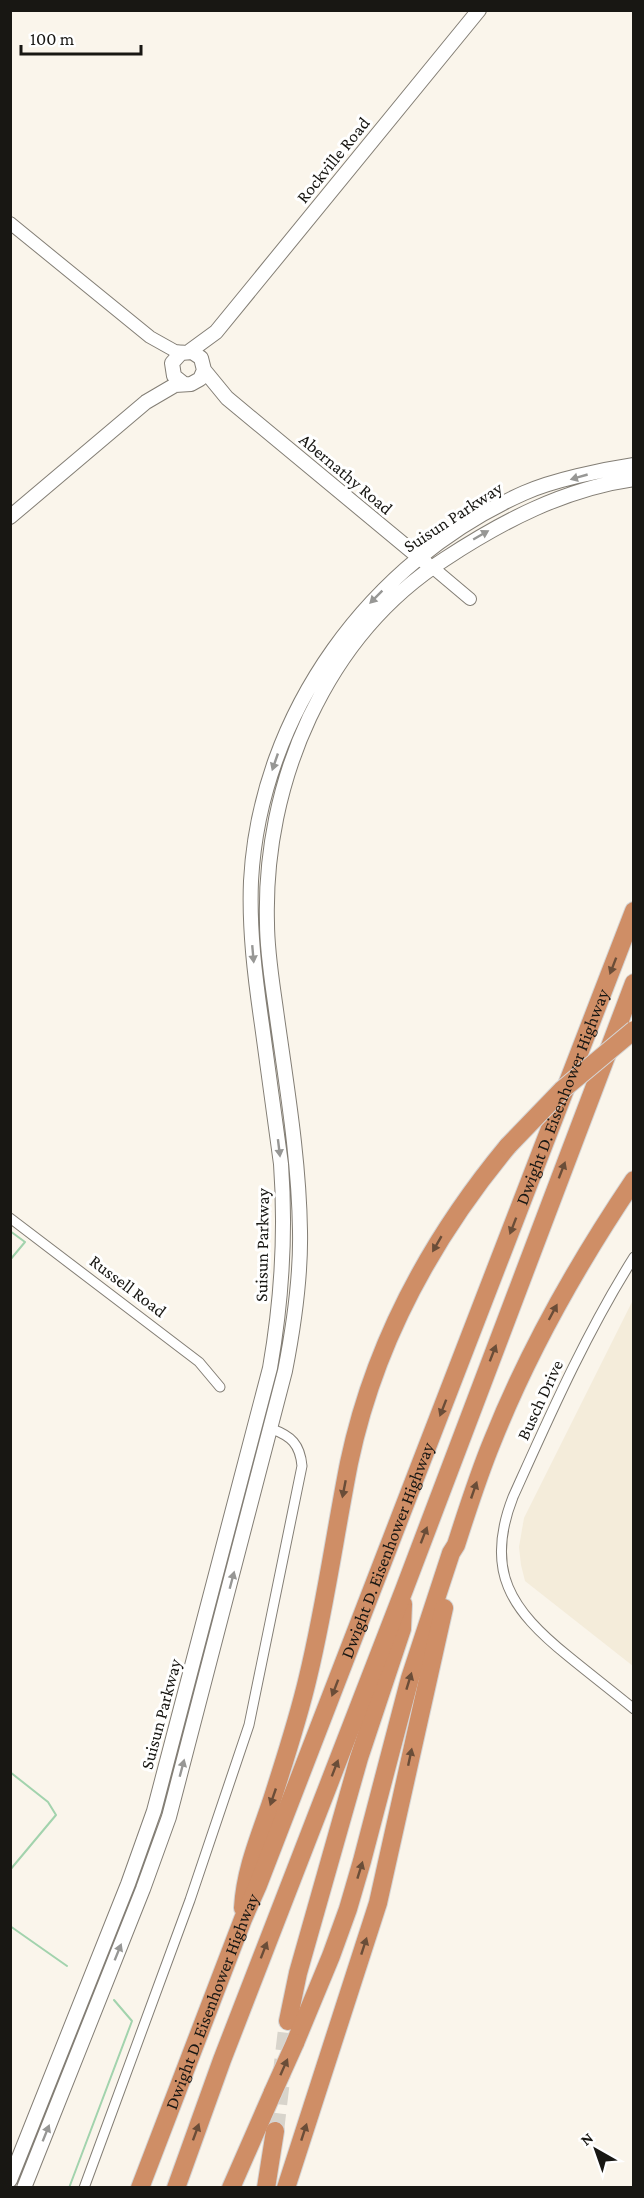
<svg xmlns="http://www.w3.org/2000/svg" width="644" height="2198" font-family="'Crimson Pro',serif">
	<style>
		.built { fill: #f4ecda }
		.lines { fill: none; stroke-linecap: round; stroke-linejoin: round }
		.stream { stroke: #a2d3ad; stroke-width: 2 }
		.motorway-tunnel { stroke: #d8d4cb; stroke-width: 18; stroke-dasharray: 18 9; stroke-linecap: butt }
		.minor-casing { stroke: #837e75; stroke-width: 11 }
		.tertiary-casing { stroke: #837e75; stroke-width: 14 }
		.secondary-casing { stroke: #837e75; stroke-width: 16 }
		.motorway-casing { stroke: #d5d5d5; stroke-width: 20 }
		.minor { stroke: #fff; stroke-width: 9 }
		.tertiary { stroke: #fff; stroke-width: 12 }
		.secondary { stroke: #fff; stroke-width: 14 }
		.motorway { stroke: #cf8e66; stroke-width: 18 }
		.motorway-bridge-casing { stroke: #d5d5d5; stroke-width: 20; stroke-linecap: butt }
		.motorway-bridge { stroke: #cf8e66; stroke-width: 18 }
		.oneway { fill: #979795 }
		.oneway2 { fill: #6a4d38 }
		.labels { text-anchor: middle; stroke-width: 6; stroke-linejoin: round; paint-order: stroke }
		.street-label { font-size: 18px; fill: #181713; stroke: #fff }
	</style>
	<rect width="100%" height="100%" fill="#faf5eb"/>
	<path class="built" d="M 633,1300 L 634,1666 L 633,1666 L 525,1581 L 521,1565 L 519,1547 L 524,1518 Z"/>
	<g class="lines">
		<path class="stream" d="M 10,1231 L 25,1242 L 10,1260
			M 10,1772 L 48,1802 L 56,1815 L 10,1870
			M 10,1926 L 67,1966
			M 69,2188 L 132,2021 L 114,2000"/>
		<path class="motorway-tunnel" d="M 275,2131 L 288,2021"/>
		<defs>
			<path id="minor" d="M 10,1218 L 199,1362 L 220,1387
				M 634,1257 C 586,1333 550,1415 513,1497 C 484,1571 511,1610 568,1656 C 590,1674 612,1691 634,1709
				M 84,2188 L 190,1900 L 249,1725 L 302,1466 C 300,1444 291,1436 272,1429"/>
			<path id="tertiary" d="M 10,223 L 150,337 L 175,351 L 184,352
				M 432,567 L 470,599"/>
			<path id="secondary" d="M 190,351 L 216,332 L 479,10
				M 204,370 L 227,398 L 426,563
				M 10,517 L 146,402 L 175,385 L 191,384 L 200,379 L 204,370 L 201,358 L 192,352 L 181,353 L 172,363 L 174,376 L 184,384
				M 10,2180 L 128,1884 L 154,1811 L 270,1368 C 282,1299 286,1233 281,1164 C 275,1118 268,1071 262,1025 C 255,977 249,929 251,881 C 260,713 371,561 524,493 C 553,480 601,470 634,465
				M 24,2188 L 143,1889 L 169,1817 L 285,1371 C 294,1325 301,1278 300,1231 C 299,1157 286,1083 276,1010 C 272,981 267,952 267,923 C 263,783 325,636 445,559 C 503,521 564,489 634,479"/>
			<g id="motorway">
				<path d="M 243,1908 C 245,1871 259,1838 271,1803 C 284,1762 298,1720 308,1677 C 325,1607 335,1534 349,1463 C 374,1344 431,1239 508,1146"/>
				<path d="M 288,2021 L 298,1973 L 359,1758 L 402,1629 L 403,1604"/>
				<path d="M 295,2043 L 331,1956 L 348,1909 L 362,1861 L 410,1678 L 451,1553 L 456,1545 C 467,1511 478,1476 492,1442 C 529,1349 578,1263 634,1180"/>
				<path id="s1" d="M 140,2188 L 243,1919 L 258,1885 L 634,911"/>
				<path d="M 176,2188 L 222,2060 L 404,1590 L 634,983"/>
				<path d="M 231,2188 L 273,2092"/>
				<path d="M 266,2188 L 275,2131"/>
				<path d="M 286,2188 L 378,1903 L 444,1608"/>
			</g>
		</defs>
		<use href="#minor" class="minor-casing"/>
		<use href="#tertiary" class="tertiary-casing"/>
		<use href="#secondary" class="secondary-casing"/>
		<use href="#motorway" class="motorway-casing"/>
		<use href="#minor" class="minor"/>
		<use href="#tertiary" class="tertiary"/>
		<use href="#secondary" class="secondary"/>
		<use href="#motorway" class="motorway"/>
		<defs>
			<path id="motorway-bridge" d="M 508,1146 L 562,1090 L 634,1030
				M 273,2092 L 295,2043"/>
		</defs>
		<use href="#motorway-bridge" class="motorway-bridge-casing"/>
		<use href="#motorway-bridge" class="motorway-bridge"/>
	</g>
	<defs><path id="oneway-solid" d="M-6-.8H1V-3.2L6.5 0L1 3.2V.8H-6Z" transform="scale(1.5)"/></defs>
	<g class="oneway">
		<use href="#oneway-solid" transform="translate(579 477) rotate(164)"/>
		<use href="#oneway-solid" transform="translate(481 535) rotate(-30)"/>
		<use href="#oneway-solid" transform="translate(376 597) rotate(135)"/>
		<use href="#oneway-solid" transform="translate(275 762) rotate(109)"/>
		<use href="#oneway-solid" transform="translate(253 954) rotate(85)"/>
		<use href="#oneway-solid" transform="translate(279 1148) rotate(83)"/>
		<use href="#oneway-solid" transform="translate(232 1580) rotate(-75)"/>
		<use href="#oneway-solid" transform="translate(182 1768) rotate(-75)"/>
		<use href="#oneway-solid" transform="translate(118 1952) rotate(-68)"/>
		<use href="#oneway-solid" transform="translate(46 2133) rotate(-68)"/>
	</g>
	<g class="oneway2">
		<use href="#oneway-solid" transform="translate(613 966) rotate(111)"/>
		<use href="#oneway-solid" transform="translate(562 1170) rotate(-69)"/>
		<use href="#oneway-solid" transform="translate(513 1226) rotate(111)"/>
		<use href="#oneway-solid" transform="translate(437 1244) rotate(120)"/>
		<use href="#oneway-solid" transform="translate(553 1312) rotate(-62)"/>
		<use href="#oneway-solid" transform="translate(493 1353) rotate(-69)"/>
		<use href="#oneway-solid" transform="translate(443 1408) rotate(111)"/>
		<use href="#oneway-solid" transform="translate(344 1489) rotate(101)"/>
		<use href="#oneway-solid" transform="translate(474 1490) rotate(-71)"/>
		<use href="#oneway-solid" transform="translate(424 1535) rotate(-69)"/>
		<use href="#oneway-solid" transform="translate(409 1681) rotate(-73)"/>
		<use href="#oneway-solid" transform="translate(335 1688) rotate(111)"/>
		<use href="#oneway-solid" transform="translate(410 1757) rotate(-78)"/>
		<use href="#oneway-solid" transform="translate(335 1768) rotate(-69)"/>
		<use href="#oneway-solid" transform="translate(273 1797) rotate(109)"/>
		<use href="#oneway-solid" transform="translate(360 1870) rotate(-73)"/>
		<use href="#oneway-solid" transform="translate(364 1946) rotate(-72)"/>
		<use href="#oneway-solid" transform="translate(264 1950) rotate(-69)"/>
		<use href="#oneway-solid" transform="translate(284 2067) rotate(-66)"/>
		<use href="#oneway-solid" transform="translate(196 2132) rotate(-70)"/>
		<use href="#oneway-solid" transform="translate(304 2132) rotate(-72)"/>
	</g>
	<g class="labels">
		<g class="street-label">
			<text transform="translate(333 160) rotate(-51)" y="6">Rockville Road</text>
			<text transform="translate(346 474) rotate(40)" y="6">Abernathy Road</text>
			<text transform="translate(453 517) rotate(-33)" y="6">Suisun Parkway</text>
			<text dy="6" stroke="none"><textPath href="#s1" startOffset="1170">Dwight D. Eisenhower Highway</textPath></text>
			<text transform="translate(262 1245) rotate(-89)" y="6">Suisun Parkway</text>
			<text transform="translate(128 1286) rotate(37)" y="6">Russell Road</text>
			<text transform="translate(540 1400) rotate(-65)" y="6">Busch Drive</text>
			<text dy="6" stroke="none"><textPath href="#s1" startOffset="684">Dwight D. Eisenhower Highway</textPath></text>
			<text transform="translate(161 1714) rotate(-75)" y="6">Suisun Parkway</text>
			<text dy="6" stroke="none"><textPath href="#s1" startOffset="200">Dwight D. Eisenhower Highway</textPath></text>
		</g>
	</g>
	<rect width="644" height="2198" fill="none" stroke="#181713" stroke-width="24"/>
	<g transform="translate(596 2150) rotate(320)" stroke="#ffffff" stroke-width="4.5" paint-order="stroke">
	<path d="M0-4.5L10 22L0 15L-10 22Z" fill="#181713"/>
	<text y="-9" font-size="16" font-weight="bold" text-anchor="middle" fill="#181713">N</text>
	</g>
	<path d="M21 45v9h120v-9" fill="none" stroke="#181713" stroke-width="3"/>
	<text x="30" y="45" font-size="18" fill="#181713" stroke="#ffffff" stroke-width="4.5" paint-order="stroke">100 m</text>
</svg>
